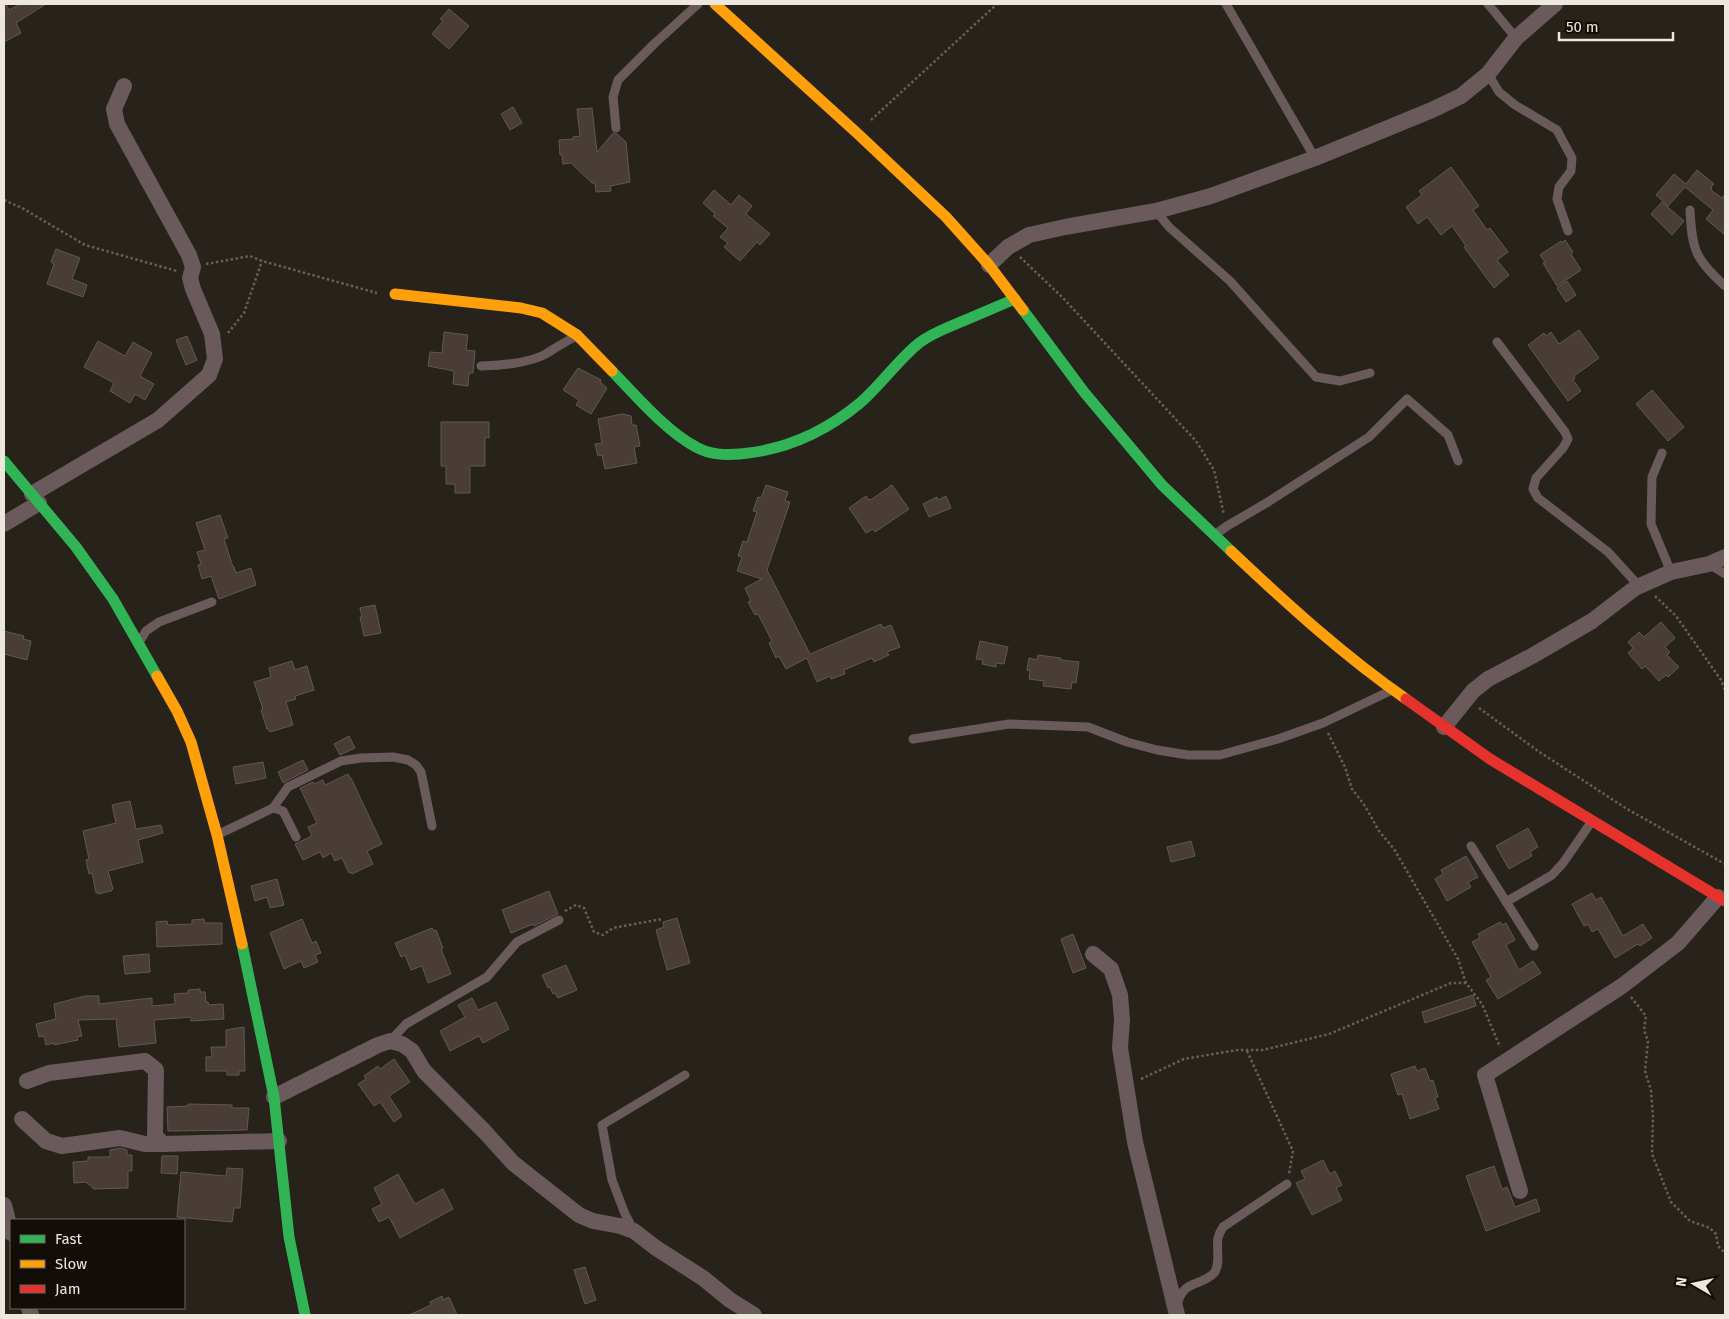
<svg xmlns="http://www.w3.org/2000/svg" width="1729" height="1319" viewBox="0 0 1729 1319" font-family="'Fira Sans',sans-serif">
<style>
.building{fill:#4a3c37;stroke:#5f5854}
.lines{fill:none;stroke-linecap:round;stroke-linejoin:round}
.path{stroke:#695e5c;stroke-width:2.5;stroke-dasharray:2.5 2.5;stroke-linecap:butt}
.lane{stroke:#6a5a5b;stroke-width:9}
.street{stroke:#6a5a5b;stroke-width:16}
.fast{stroke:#30b455;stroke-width:11}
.slow{stroke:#ff9f0a;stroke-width:11}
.jam{stroke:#e5322d;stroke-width:11}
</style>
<rect width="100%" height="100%" fill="#27231a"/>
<g class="building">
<polygon points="4,4 6,4 9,10 20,4 46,4 16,23 21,33 4,42"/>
<polygon points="449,9 469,26 449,49 432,34 443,21 440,19"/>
<polygon points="513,107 522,123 510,130 501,114"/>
<polygon points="592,108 597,152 613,133 617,134 626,142 630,182 610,186 611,191 596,192 595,183 592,183 571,163 563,164 562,155 560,155 559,140 573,139 573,137 580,136 577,109"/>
<polygon points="1451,167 1479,206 1473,210 1487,230 1490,228 1508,252 1497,260 1509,275 1494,288 1464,247 1466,246 1452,226 1441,235 1427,217 1418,224 1406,207 1422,195 1419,191"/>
<polygon points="1697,170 1714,184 1711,187 1712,191 1722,198 1725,194 1725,235 1706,219 1713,210 1685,187 1668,206 1656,195 1674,174 1686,184"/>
<polygon points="714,190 731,205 739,195 752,206 746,214 770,234 760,245 757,242 740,261 724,247 728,243 720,237 728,228 713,216 715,214 703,203"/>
<polygon points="1662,202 1684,221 1672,235 1651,214"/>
<polygon points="1565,240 1573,252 1571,254 1581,270 1557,286 1543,263 1545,262 1540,255 1561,241 1562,243"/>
<polygon points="56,249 80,258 72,279 87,285 83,297 47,284 54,264 51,262"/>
<polygon points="1567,281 1576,295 1566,302 1557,288"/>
<polygon points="1579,330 1599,358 1574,376 1575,378 1573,380 1581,391 1568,401 1528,345 1544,333 1546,336 1551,332 1559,344"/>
<polygon points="444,332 468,335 466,350 475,351 473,373 469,373 468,386 453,384 454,371 428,366 430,352 442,353"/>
<polygon points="187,336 197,360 186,365 176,340"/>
<polygon points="98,341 125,356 133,342 152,353 140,376 154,384 145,400 135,394 130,403 110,391 114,383 84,367"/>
<polygon points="578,368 601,380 600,382 607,388 591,414 576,405 579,400 563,390"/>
<polygon points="1652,390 1684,427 1668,441 1636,404"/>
<polygon points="622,414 631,416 632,425 636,425 640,446 634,447 637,463 605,469 602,455 598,456 595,444 602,443 598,419"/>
<polygon points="441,422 489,422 489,438 485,437 485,466 470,466 470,493 455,493 455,484 446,484 446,466 441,466"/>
<polygon points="766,485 788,492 785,501 790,502 767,570 810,654 881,624 883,628 891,625 900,647 887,652 889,655 874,662 872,658 844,670 845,674 831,679 830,676 817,682 807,658 786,669 779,656 776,658 769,643 772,641 758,614 755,615 748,602 751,601 745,588 762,579 737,571 742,557 738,556 743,541 747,542 757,512 753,511 758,497 761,498"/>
<polygon points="892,485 909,509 875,532 873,529 866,533 849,508 866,496 869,500 872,499"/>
<polygon points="946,496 951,508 929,517 923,504 937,497 938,500"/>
<polygon points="220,515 228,538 224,539 233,567 234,567 236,573 251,568 256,585 219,599 211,576 202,579 198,565 201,564 197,552 205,550 196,523"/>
<polygon points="375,605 381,633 364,636 360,617 362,617 360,608"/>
<polygon points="1661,622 1675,638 1665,647 1670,652 1667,655 1679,667 1668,677 1666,675 1659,681 1645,666 1642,669 1628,653 1633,648 1628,642 1639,632 1644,637"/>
<polygon points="4,631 24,636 23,639 31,641 27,660 4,654"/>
<polygon points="980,641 1008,647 1004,664 996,663 996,667 982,664 983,660 976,659"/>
<polygon points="1038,655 1061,658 1061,660 1079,662 1076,683 1072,682 1071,689 1043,686 1044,681 1029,679 1030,671 1027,670 1029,658 1037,660"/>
<polygon points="292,661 295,670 307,666 314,690 295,696 296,699 286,702 293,725 270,732 268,729 267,729 261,710 263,709 254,682 271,677 269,668"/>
<polygon points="349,736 355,748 340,755 334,744"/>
<polygon points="303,760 308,770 283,783 278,772"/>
<polygon points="263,762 266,778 236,784 233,767"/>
<polygon points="348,774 350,778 351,778 382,844 367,851 373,864 352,874 351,872 349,873 342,858 335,861 331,853 323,858 320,852 303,860 295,844 312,836 308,827 317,823 300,788 313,782 314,784 323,780 325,785"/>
<polygon points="130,801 136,829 161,825 163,833 138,840 143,862 108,871 113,889 111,891 98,894 98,892 96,893 92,873 89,874 86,860 89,859 83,831 116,823 112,805"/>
<polygon points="1528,828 1538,847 1530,852 1532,856 1509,869 1496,846"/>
<polygon points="1191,841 1195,856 1171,862 1167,847"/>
<polygon points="1466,856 1478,877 1468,882 1471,887 1447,901 1435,879 1443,874 1441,870"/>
<polygon points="277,879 284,905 270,908 267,897 255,901 251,886"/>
<polygon points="549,891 558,914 534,926 533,924 511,933 502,910"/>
<polygon points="1592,893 1596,900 1601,897 1623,936 1643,924 1652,938 1640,946 1638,944 1615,958 1598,929 1592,932 1588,924 1584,926 1572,904"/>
<polygon points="677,918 690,963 667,970 656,930 664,927 663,922"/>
<polygon points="204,919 204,923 222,923 222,944 157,947 156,922 167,921 168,925 192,924 192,920"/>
<polygon points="302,919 312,943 316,941 321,953 315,955 318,962 304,968 301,961 284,969 270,933"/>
<polygon points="1500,922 1502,925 1506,923 1515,940 1506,945 1519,970 1533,961 1541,973 1498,999 1486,980 1491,977 1472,942 1480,938 1478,934"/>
<polygon points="432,928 434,931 436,930 443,948 441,949 451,974 428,983 422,966 411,970 405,955 401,957 395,943"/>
<polygon points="1073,934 1086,968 1073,973 1061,939"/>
<polygon points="149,954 150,972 125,974 123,956"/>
<polygon points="566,965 577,990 558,998 555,993 553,994 550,987 548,988 542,975"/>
<polygon points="200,989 200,992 205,992 206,1002 208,1002 209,1005 223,1004 224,1019 191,1021 191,1017 154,1020 156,1043 119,1047 116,1019 78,1020 82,1036 77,1037 78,1040 54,1045 54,1043 46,1045 44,1036 39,1037 36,1024 56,1019 54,1004 85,996 99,996 99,1004 152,998 152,1006 175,1004 174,994 188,993 188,990"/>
<polygon points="1473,995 1476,1006 1425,1023 1422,1012"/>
<polygon points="472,998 478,1010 496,1002 509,1029 483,1043 479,1036 450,1051 440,1031 465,1017 458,1005"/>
<polygon points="244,1027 245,1071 239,1071 239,1075 227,1075 227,1071 206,1071 206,1057 212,1057 211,1047 226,1047 226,1030"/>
<polygon points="394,1059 410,1082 389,1096 402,1116 394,1122 380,1102 374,1106 358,1084 366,1079 364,1076 378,1066 380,1069"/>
<polygon points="1415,1066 1417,1071 1425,1068 1430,1081 1433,1080 1438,1097 1435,1098 1439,1109 1410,1119 1402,1094 1398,1095 1391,1074"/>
<polygon points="188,1104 232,1105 232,1108 249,1108 247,1130 168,1131 167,1107 188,1106"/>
<polygon points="120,1148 127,1150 127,1155 132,1155 132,1171 128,1171 128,1188 94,1189 86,1182 74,1183 73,1162 88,1161 88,1157 110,1157 110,1150"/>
<polygon points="162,1156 178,1156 177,1174 161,1173"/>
<polygon points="1323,1160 1330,1174 1335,1171 1342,1185 1336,1188 1342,1200 1312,1215 1296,1183 1305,1179 1301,1171"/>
<polygon points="1494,1166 1502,1189 1507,1187 1515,1207 1536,1199 1540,1211 1486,1231 1466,1176"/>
<polygon points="227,1168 243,1169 240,1208 234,1208 232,1222 177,1217 181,1172 226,1176"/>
<polygon points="398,1174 415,1204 443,1189 453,1209 400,1238 389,1217 379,1222 372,1209 382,1204 374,1188"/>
<polygon points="585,1267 596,1300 585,1304 574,1270"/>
<polygon points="442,1296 443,1300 449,1297 457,1315 409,1315 431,1305 430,1302"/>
</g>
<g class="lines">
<g class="path">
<polyline points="871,120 997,4"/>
<polyline points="4,200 22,208 85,245 177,271"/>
<polyline points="1020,257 1063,298 1196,441 1214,470 1224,515"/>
<polyline points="206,264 250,256 262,261 377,293"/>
<polyline points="228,333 244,313 262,261"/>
<polyline points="1655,596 1676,616 1721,680 1725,690"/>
<polyline points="1479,708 1538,751 1627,809 1725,864"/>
<polyline points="1328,733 1345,767 1352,789 1365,806 1379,831 1394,849 1458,959 1466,983 1482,1004 1500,1047"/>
<polyline points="565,911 576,905 584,908 594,932 603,935 613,928 662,919"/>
<polyline points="1631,997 1646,1016 1644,1030 1648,1041 1645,1071 1651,1090 1653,1117 1652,1154 1671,1202 1690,1221 1710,1228 1716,1234 1718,1246 1725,1253"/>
<polyline points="1247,1051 1293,1151 1289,1174"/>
<polyline points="1141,1079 1184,1059 1237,1050 1263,1050 1329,1034 1451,983 1466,983"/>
</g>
<g class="lane">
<polyline points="1226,4 1315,158"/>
<polyline points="1488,4 1516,38"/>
<polyline points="1488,74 1499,92 1515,105 1557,130 1572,158 1571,171 1559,187 1557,199 1568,231"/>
<polyline points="616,128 613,97 618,80 654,44 698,4"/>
<path d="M1690 210C1692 250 1695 259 1725 286"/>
<polyline points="1156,211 1169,227 1230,281 1316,377 1340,381 1370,373"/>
<polyline points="1497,342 1565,432 1568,439 1563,448 1536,478 1533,489 1538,498 1608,552 1639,586"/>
<path d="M481 366C502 365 524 364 544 355 554 349 564 342 575 337"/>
<polyline points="1662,453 1652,477 1651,524 1671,572"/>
<polyline points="1216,534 1227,526 1268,502 1369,437 1407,399 1448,435 1458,461"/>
<polyline points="1709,564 1725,574"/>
<polyline points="140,641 146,631 159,622 212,602"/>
<polyline points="913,739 1009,724 1088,727 1127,742 1157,750 1188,755 1220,755 1278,739 1323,723 1390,691"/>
<polyline points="273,808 288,787 341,761 361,758 393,757 408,760 416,765 421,772 432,826"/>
<polyline points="217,835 273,808 283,811 296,837"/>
<polyline points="1471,846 1534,946"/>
<polyline points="1506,902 1552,875 1563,863 1592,821"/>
<polyline points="390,1041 406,1024 487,977 517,942 559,920"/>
<polyline points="633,1229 625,1214 612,1180 602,1125 685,1075"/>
<path d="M1177 1305C1183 1279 1201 1287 1214 1273 1221 1265 1216 1248 1218 1238 1219 1234 1221 1230 1223 1227L1287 1184"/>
</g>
<g class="street">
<polyline points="989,265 1008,247 1029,235 1065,227 1156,211 1211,196 1315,158 1432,110 1461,96 1488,74 1516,38 1555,4"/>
<polyline points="32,494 158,420 209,375 215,359 212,334 193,289 190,278 193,267 189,255 117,124 114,109 124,86"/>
<polyline points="4,524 39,503"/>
<polyline points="1444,727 1473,691 1488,679 1532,656 1592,621 1635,588 1671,572 1709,564 1725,557"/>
<polyline points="1093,954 1111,969 1120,995 1122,1020 1120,1048 1135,1142 1177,1315"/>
<polyline points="27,1081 49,1073 145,1061 156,1070 155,1136 163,1144 279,1141"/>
<polyline points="274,1097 378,1045 390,1041 402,1044 412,1051 424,1071 485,1132 513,1163 579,1215 593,1221 620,1226 634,1231 656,1248 703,1278 730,1300 754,1315"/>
<polyline points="22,1119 46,1141 62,1146 120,1138 145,1144 163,1144"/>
<polyline points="1520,1191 1485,1075 1622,986 1678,943 1718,897"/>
<polyline points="4,1205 11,1233"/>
<polyline points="29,1308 31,1315"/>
</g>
<g class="fast">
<polyline points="1023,310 1084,392 1162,485 1231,551"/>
<path d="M612 371C635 395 667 432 696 447 710 455 725 455 740 454 786 450 825 432 860 403 881 385 897 361 919 343 932 333 947 328 963 321 980 314 998 306 1015 299"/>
<polyline points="4,461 76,547 113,599 157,676"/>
<polyline points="242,944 274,1097 289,1237 305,1315"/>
</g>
<g class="slow">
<polyline points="715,4 858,134 946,217 989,265 1023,310"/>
<polyline points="395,294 521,308 542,313 577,335 612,371"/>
<path d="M1231 551C1287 604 1343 655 1406 699"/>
<polyline points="157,676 177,711 191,742 217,835 242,944"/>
</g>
<polyline class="jam" points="1406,699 1490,759 1725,901"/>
</g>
<rect width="1729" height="1319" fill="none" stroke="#ede7dd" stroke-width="10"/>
<rect x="10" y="1219" width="175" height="90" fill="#120e07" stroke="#6a655d"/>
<rect x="20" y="1235" width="25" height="8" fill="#30b455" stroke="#6a655d"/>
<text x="55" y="1244" font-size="15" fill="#ede7dd">Fast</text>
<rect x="20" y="1260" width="25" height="8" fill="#ff9f0a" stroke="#6a655d"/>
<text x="55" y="1269" font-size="15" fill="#ede7dd">Slow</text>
<rect x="20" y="1285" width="25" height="8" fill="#e5322d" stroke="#6a655d"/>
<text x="55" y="1294" font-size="15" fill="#ede7dd">Jam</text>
<g transform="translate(1694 1284) rotate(279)" stroke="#120e07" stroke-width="4" paint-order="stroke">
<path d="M0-4L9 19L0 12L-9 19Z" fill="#ede7dd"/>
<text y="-8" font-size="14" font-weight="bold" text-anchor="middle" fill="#ede7dd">N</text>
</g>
<path d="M1559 32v8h114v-8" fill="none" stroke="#ede7dd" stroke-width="2.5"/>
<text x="1566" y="32" font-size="15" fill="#ede7dd" stroke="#120e07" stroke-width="4" paint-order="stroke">50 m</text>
</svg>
